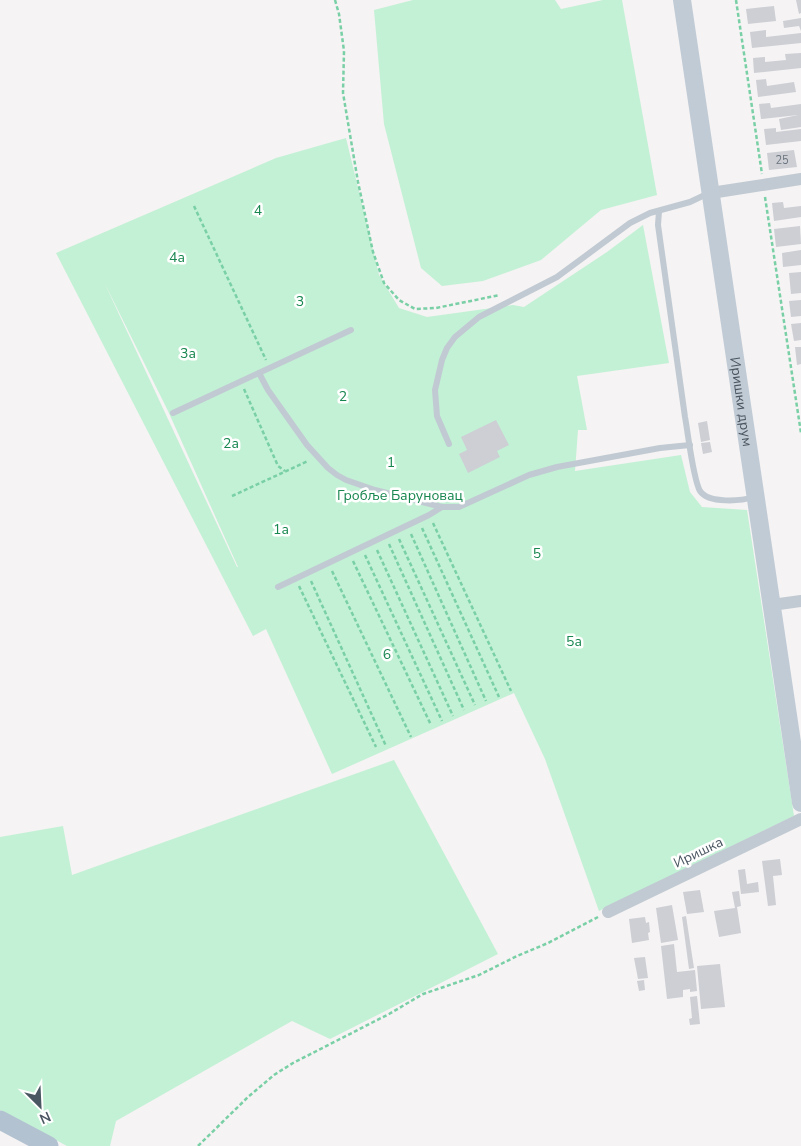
<svg xmlns="http://www.w3.org/2000/svg" width="801" height="1146" viewBox="0 0 801 1146" font-family="'Nunito Sans',sans-serif">
<style>
.green{fill:#c3f1d5;fill-rule:evenodd}
.building{fill:#cdcfd5}
.lines{fill:none;stroke-linecap:round;stroke-linejoin:round}
.path{stroke:#7ad0a6;stroke-width:2.5;stroke-dasharray:4 2.5;stroke-linecap:butt}
.lane{stroke:#c1cad2;stroke-width:6}
.street{stroke:#c1cad2;stroke-width:12}
.secondary{stroke:#c1cbd6;stroke-width:18}
.primary{stroke:#b3c2d1;stroke-width:19}
.labels{text-anchor:middle;stroke-width:5;stroke-linejoin:round;paint-order:stroke}
.number-label{font-size:11px;fill:#6b747e}
.park-label{font-size:14px;fill:#17864f;stroke:#fff}
.street-label{font-size:14px;fill:#4a5661;stroke:#fff}
</style>
<rect width="100%" height="100%" fill="#f5f3f3"/>
<g class="green">
<polygon points="413,0 555,0 561,9 603,0 622,0 657,195 601,210 541,260 483,281 442,286 421,268 384,124 374,10"/>
<path d="M346 138 379 275 399 308 427 317 513 305 524 307 607 252 643 225 669 363 577 376 587 430H578L575 471 681 455 690 492 702 507 747 510 794 816 599 911 545 759 514 693 332 774 266 629 253 636 56 253 276 158ZM104 282 168 411 238 567H237Z"/>
<polygon points="394,760 498,954 330,1039 292,1021 116,1121 110,1146 67,1146 0,1110 0,837 63,826 72,875"/>
</g>
<g class="building">
<polygon points="796,0 801,0 801,13 799,14"/>
<polygon points="774,6 776,21 748,24 746,9"/>
<polygon points="801,18 801,31 799,26 784,28 783,21"/>
<polygon points="766,30 766,37 801,33 801,43 752,48 750,32"/>
<polygon points="801,53 801,68 754,73 753,58 765,57 765,62 786,60 785,54"/>
<polygon points="766,79 767,86 794,82 796,92 758,97 756,80"/>
<polygon points="770,103 771,108 801,104 801,127 781,130 779,119 798,115 761,119 759,104"/>
<polygon points="776,128 776,132 801,129 801,141 766,145 764,129"/>
<polygon points="794,150 797,167 769,170 767,153"/>
<polygon points="783,202 784,208 801,206 801,217 774,221 772,203"/>
<polygon points="800,226 801,244 776,247 774,229"/>
<polygon points="801,250 801,265 783,267 782,253"/>
<polygon points="801,272 801,293 791,294 789,273"/>
<polygon points="801,300 801,316 791,317 789,301"/>
<polygon points="801,323 801,340 794,341 791,324"/>
<polygon points="795,347 801,347 801,364 797,365"/>
<polygon points="496,420 509,445 497,451 500,457 468,473 459,454 467,450 461,437"/>
<polygon points="707,421 710,440 701,442 698,423"/>
<polygon points="710,442 712,452 703,454 701,443"/>
<polygon points="780,859 782,875 773,876 776,905 768,906 762,861"/>
<polygon points="745,869 747,884 758,882 759,892 741,894 738,870"/>
<polygon points="700,890 704,912 687,914 683,892"/>
<polygon points="739,891 741,906 737,907 741,933 719,937 714,911 735,908 732,892"/>
<polygon points="672,905 678,940 661,943 656,908"/>
<polygon points="686,916 694,968 689,969 682,917"/>
<polygon points="645,917 646,923 649,922 650,932 648,933 649,940 632,943 629,919"/>
<polygon points="674,944 677,972 695,970 697,991 690,992 690,989 683,990 683,997 667,999 661,946"/>
<polygon points="645,957 648,978 638,979 634,958"/>
<polygon points="720,964 725,1007 701,1009 697,966"/>
<polygon points="644,980 645,990 639,991 637,981"/>
<polygon points="697,996 700,1024 690,1025 689,1019 692,1018 690,997"/>
</g>
<g class="lines">
<g class="path">
<polyline points="335,0 339,14 344,51 343,93 358,182 373,252 384,283 399,300 415,309 436,308 500,295"/>
<polyline points="736,0 762,174"/>
<polyline points="765,197 801,433"/>
<polyline points="194,206 266,360"/>
<polyline points="244,389 278,466 285,471"/>
<polyline points="232,496 308,461"/>
<polyline points="433,523 511,691"/>
<polyline points="422,528 499,697"/>
<polyline points="411,534 486,701"/>
<polyline points="399,539 475,705"/>
<polyline points="389,544 464,710"/>
<polyline points="377,550 453,716"/>
<polyline points="365,555 442,721"/>
<polyline points="353,561 431,725"/>
<polyline points="332,571 411,737"/>
<polyline points="311,581 386,746"/>
<polyline points="299,586 376,747"/>
<polyline points="198,1146 248,1097 274,1075 293,1063 389,1014 423,994 479,975 517,956 548,943 598,917"/>
</g>
<g class="lane">
<path d="M659 211 658 225C667 289 676 353 685 417 688 433 693 479 700 491 709 504 741 501 754 497"/>
<polyline points="259,373 268,390 307,445 328,468 337,475 346,480 375,490 442,507 459,507 529,475 557,467 660,448 690,445"/>
<polyline points="173,413 351,330"/>
<polyline points="449,444 437,416 435,390 442,360 447,348 455,337 479,317 557,277 630,223 650,213 690,202 709,193"/>
<polyline points="278,587 429,515 442,507"/>
</g>
<g class="street">
<polyline points="711,193 801,179"/>
<polyline points="772,605 801,601"/>
<polyline points="608,912 801,819"/>
</g>
<path class="secondary" id="s1" d="M682 0 801 803"/>
<polyline class="primary" points="0,1120 49,1146"/>
</g>
<g class="labels">
<g class="number-label">
<text x="782" y="164">25</text>
</g>
<g class="park-label">
<text x="258" y="215">4</text>
<text x="177" y="262">4a</text>
<text x="300" y="306">3</text>
<text x="188" y="358">3a</text>
<text x="343" y="401">2</text>
<text x="231" y="448">2a</text>
<text x="391" y="467">1</text>
<text x="400" y="500">Гробље Баруновац</text>
<text x="281" y="534">1a</text>
<text x="537" y="558">5</text>
<text x="574" y="646">5a</text>
<text x="387" y="659">6</text>
</g>
<g class="street-label">
<text dy="5" stroke="none"><textPath href="#s1" startOffset="406">Иришки друм</textPath></text>
<text transform="translate(698 852) rotate(-26)" y="5">Иришка</text>
</g>
</g>
<g transform="translate(40 1106) rotate(156)" stroke="#ffffff" stroke-width="4" paint-order="stroke">
<path d="M0-4L9 19L0 12L-9 19Z" fill="#4a5661"/>
<text y="-8" font-size="14" font-weight="bold" text-anchor="middle" fill="#4a5661">N</text>
</g>
</svg>
